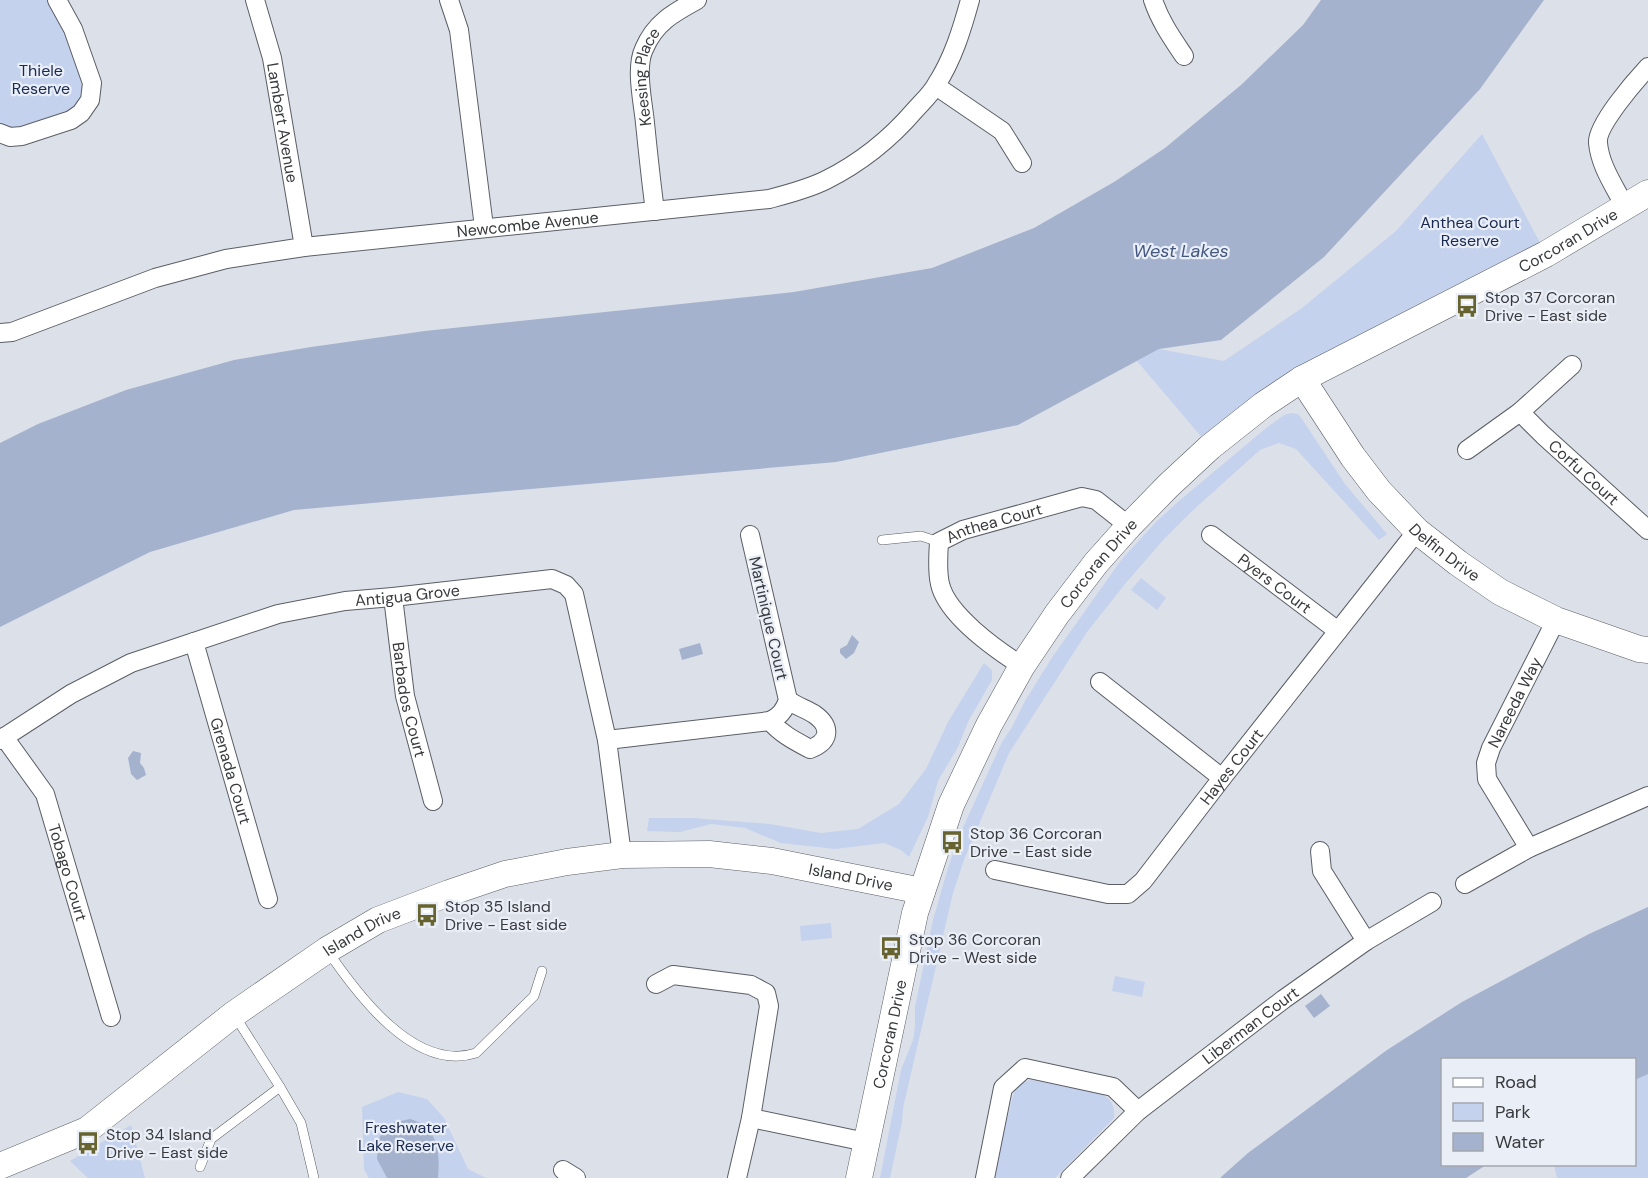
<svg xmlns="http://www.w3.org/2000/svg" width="1648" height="1178" viewBox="0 0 1648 1178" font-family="'DM Sans',sans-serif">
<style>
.green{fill:#c4d2ee}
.water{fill:#a4b2cd}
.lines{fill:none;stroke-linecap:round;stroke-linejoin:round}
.lane-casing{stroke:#5b5e66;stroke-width:10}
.street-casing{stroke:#5b5e66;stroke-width:20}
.secondary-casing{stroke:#5b5e66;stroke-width:27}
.lane{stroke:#fff;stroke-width:9}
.street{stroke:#fff;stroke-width:18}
.secondary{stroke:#fff;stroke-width:26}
.labels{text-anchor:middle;stroke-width:4.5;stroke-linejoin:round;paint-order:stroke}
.park-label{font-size:16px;fill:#19294f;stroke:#e9eef7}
.street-label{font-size:16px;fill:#383a3d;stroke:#e9eef7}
.poi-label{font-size:16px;fill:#383a3d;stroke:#e9eef7;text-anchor:start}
.water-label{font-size:18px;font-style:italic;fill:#435780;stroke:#e9eef7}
</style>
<rect width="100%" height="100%" fill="#dce0e9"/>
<g class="green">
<polygon points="0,0 51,0 66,27 86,89 77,106 67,112 19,130 0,126"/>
<polygon points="1482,134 1546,254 1210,447 1137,361 1159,349 1224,361 1302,308 1396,231"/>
<polygon points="1291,413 1298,414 1302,419 1345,484 1387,534 1379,540 1296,449 1279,443 1260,450 1191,512 1165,538 1125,584 1087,632 1009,753 964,860 953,893 903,1108 902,1122 890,1178 880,1178 901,1070 913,1040 915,1028 915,1007 933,920 948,868 960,834 1002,742 1012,727 1025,701 1053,656 1122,559 1156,522 1179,501 1265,429 1284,415"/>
<polygon points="1141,578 1166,598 1157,610 1131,590"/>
<polygon points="984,663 992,670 992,680 968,722 958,747 938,781 928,817 909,857 901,850 884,843 835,849 781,843 745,828 711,824 680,832 647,831 649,818 693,818 770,824 821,833 858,829 899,804 926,769 948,722"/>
<polygon points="831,923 832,938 801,941 800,926"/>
<polygon points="1115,976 1145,982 1142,997 1112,991"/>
<polygon points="1648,1074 1648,1178 1557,1178 1554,1165 1634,1164 1635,1080"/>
<path d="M1031 1080 1102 1094C1112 1100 1115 1106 1114 1118L1055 1178H992L1014 1092 1022 1082Z"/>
<polygon points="398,1092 427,1099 444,1118 468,1169 486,1178 369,1178 364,1169 362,1107"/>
<polygon points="131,1125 145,1178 88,1178 70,1161"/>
</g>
<g class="water">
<polygon points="1321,0 1544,0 1480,89 1324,257 1221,340 1159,349 1018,425 836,462 294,510 150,552 0,627 0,443 38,424 126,390 234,360 311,347 425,331 794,292 932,268 1034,228 1114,182 1165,148 1241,85 1303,25"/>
<polygon points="852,635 859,642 854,653 846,659 840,653 840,649 847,645"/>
<polygon points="700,643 703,654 682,660 679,649"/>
<polygon points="133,751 141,753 140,763 144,768 146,775 137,780 131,774 128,758"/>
<polygon points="1648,907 1648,1074 1635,1080 1634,1060 1442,1060 1442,1164 1486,1165 1466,1178 1220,1178 1248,1153 1387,1050 1462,1002 1589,934"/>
<polygon points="1321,994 1330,1006 1314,1018 1305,1006"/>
<path d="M410 1119C414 1120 419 1122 423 1125 439 1136 440 1160 438 1178H387L377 1159 378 1139 392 1123Z"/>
</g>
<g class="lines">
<g class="lane-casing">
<g id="lane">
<polyline points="882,540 921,536 939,542"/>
<path d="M327 950C357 994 415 1073 476 1053L534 996 542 971"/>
<polyline points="235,1016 280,1087 301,1123 314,1178"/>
<polyline points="200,1167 211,1139 280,1087"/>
</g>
</g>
<g class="street-casing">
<g id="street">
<path id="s1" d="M255 0 272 58 304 247"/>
<polyline points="449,0 459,30 484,227"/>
<path d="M1153 0C1160 21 1172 38 1184 56"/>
<polyline points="936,86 1002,131 1022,163"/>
<polyline points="0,133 10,137 22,136 71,120 81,113 90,100 92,83 73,29 57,0"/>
<path d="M1625 207C1615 187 1600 166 1598 143 1596 126 1635 81 1648 67"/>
<path id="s2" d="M655 211C651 182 648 152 645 123 643 102 635 68 644 49 655 23 673 13 697 0"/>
<path id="s3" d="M0 333 12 332 155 278 226 259 304 247 769 199C788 194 808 189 826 180 860 163 891 138 915 110 922 102 931 94 936 85 953 59 962 29 970 0"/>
<path id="s4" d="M1572 365 1520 412 1543 435 1648 530"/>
<polyline points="1467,450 1520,412"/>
<path id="s5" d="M1211 535 1338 631"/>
<path id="s6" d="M393 597 405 696 433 801"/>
<path id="s7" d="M194 642 268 899"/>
<path id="s8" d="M1022 666C997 650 947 615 940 584 937 571 938 556 939 542L963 530 1082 497 1096 500 1129 526"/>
<polyline points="1100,682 1222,778"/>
<path d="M770 721C781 734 795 741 810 749 831 741 831 726 814 714 806 709 796 706 788 700"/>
<path id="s9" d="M4 737 45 794 111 1017"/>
<path id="s10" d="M0 740 71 694 131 663 278 614 345 601 393 597 552 579 566 585 574 594 607 740 622 855"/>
<path d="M607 740 770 721C780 716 784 711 788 700L750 535"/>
<path id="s11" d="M1529 848 1487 779 1486 763 1491 748 1556 620"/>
<polyline points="1320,851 1322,871 1366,941"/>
<path id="s12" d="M995 870 1108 894H1128L1143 881 1222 778 1417 531"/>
<polyline points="1465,884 1529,848 1648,796"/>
<polyline points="656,984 673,975 751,985 766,993 769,1006 751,1118 866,1142"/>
<polyline points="563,1170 576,1178"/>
<polyline points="737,1178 751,1118"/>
<polyline points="985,1178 1003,1088 1025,1068 1113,1087 1138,1111"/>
<path id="s13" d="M1070 1178 1138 1111 1284 999 1366 941 1432 902"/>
</g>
</g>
<g class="secondary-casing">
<g id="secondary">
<path id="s14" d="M1302 379 1353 457 1379 491 1417 531 1458 563 1500 592 1556 620 1639 649 1648 650"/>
<path id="s15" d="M0 1166 87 1130 234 1014 327 950 378 920 449 893 505 874 567 862 622 855 709 854 772 861 922 891"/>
<path id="s16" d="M859 1178 915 913 951 805 989 725 1022 666 1057 614 1096 563 1129 526 1168 486 1210 447 1263 405 1302 379 1546 254 1648 193"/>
</g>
</g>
<use href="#lane" class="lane"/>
<use href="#street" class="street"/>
<use href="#secondary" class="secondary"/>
</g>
<defs>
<g id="bus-bare" transform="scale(1.8)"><path d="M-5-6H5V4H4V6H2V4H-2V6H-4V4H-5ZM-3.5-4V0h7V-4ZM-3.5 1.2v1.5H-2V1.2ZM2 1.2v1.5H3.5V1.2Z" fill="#67632f" stroke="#e9eef7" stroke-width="2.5" paint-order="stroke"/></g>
</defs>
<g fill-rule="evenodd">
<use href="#bus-bare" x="1467" y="306"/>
<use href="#bus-bare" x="952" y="842"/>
<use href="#bus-bare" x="427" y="915"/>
<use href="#bus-bare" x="891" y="948"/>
<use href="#bus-bare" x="88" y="1143"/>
</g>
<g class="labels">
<g class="park-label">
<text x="41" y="76">Thiele<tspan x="41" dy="18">Reserve</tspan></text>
<text x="1470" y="228">Anthea Court<tspan x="1470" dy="18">Reserve</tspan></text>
<text x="406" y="1133">Freshwater<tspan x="406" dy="18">Lake Reserve</tspan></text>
</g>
<g class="street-label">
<text dy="6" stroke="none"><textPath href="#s2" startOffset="136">Keesing Place</textPath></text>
<text dy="6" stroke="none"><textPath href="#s1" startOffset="126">Lambert Avenue</textPath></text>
<text dy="6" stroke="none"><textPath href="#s3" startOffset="542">Newcombe Avenue</textPath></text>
<text dy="6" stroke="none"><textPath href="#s16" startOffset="1245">Corcoran Drive</textPath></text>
<text dy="6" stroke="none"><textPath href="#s4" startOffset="158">Corfu Court</textPath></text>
<text dy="6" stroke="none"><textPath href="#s8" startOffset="219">Anthea Court</textPath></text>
<text dy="6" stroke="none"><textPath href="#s14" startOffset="226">Delfin Drive</textPath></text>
<text dy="6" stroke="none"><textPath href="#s16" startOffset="669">Corcoran Drive</textPath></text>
<text dy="6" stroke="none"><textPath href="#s5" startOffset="80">Pyers Court</textPath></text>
<text dy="6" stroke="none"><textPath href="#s10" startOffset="438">Antigua Grove</textPath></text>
<text transform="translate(769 618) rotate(77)" y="6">Martinique Court</text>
<text dy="6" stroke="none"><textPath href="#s6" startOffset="104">Barbados Court</textPath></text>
<text dy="6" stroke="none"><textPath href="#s11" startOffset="164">Nareeda Way</textPath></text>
<text dy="6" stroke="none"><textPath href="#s12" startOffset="300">Hayes Court</textPath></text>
<text dy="6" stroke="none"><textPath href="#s7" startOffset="134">Grenada Court</textPath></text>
<text dy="6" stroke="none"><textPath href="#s9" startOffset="152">Tobago Court</textPath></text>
<text dy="6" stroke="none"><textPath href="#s15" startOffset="938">Island Drive</textPath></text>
<text dy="6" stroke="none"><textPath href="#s15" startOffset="434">Island Drive</textPath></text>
<text dy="6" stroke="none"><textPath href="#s13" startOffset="237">Liberman Court</textPath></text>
<text dy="6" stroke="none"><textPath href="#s16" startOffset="147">Corcoran Drive</textPath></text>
</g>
<g class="poi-label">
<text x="1485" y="303">Stop 37 Corcoran<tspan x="1485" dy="18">Drive - East side</tspan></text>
<text x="970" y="839">Stop 36 Corcoran<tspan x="970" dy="18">Drive - East side</tspan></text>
<text x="445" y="912">Stop 35 Island<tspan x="445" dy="18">Drive - East side</tspan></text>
<text x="909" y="945">Stop 36 Corcoran<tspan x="909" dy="18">Drive - West side</tspan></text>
<text x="106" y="1140">Stop 34 Island<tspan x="106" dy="18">Drive - East side</tspan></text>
</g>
<g class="water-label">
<text x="1181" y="257">West Lakes</text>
</g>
</g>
<rect x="1441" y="1058" width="195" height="108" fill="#e9eef7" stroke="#a2a6ad" stroke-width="1.5"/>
<rect x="1453" y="1078" width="30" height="9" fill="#ffffff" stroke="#a2a6ad" stroke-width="1.5"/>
<text x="1495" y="1088" font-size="18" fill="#383a3d">Road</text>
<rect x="1453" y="1103" width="30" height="18" fill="#c4d2ee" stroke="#a2a6ad" stroke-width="1.5"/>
<text x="1495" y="1118" font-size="18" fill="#383a3d">Park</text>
<rect x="1453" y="1133" width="30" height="18" fill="#a4b2cd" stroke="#a2a6ad" stroke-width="1.5"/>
<text x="1495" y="1148" font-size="18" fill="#383a3d">Water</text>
</svg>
